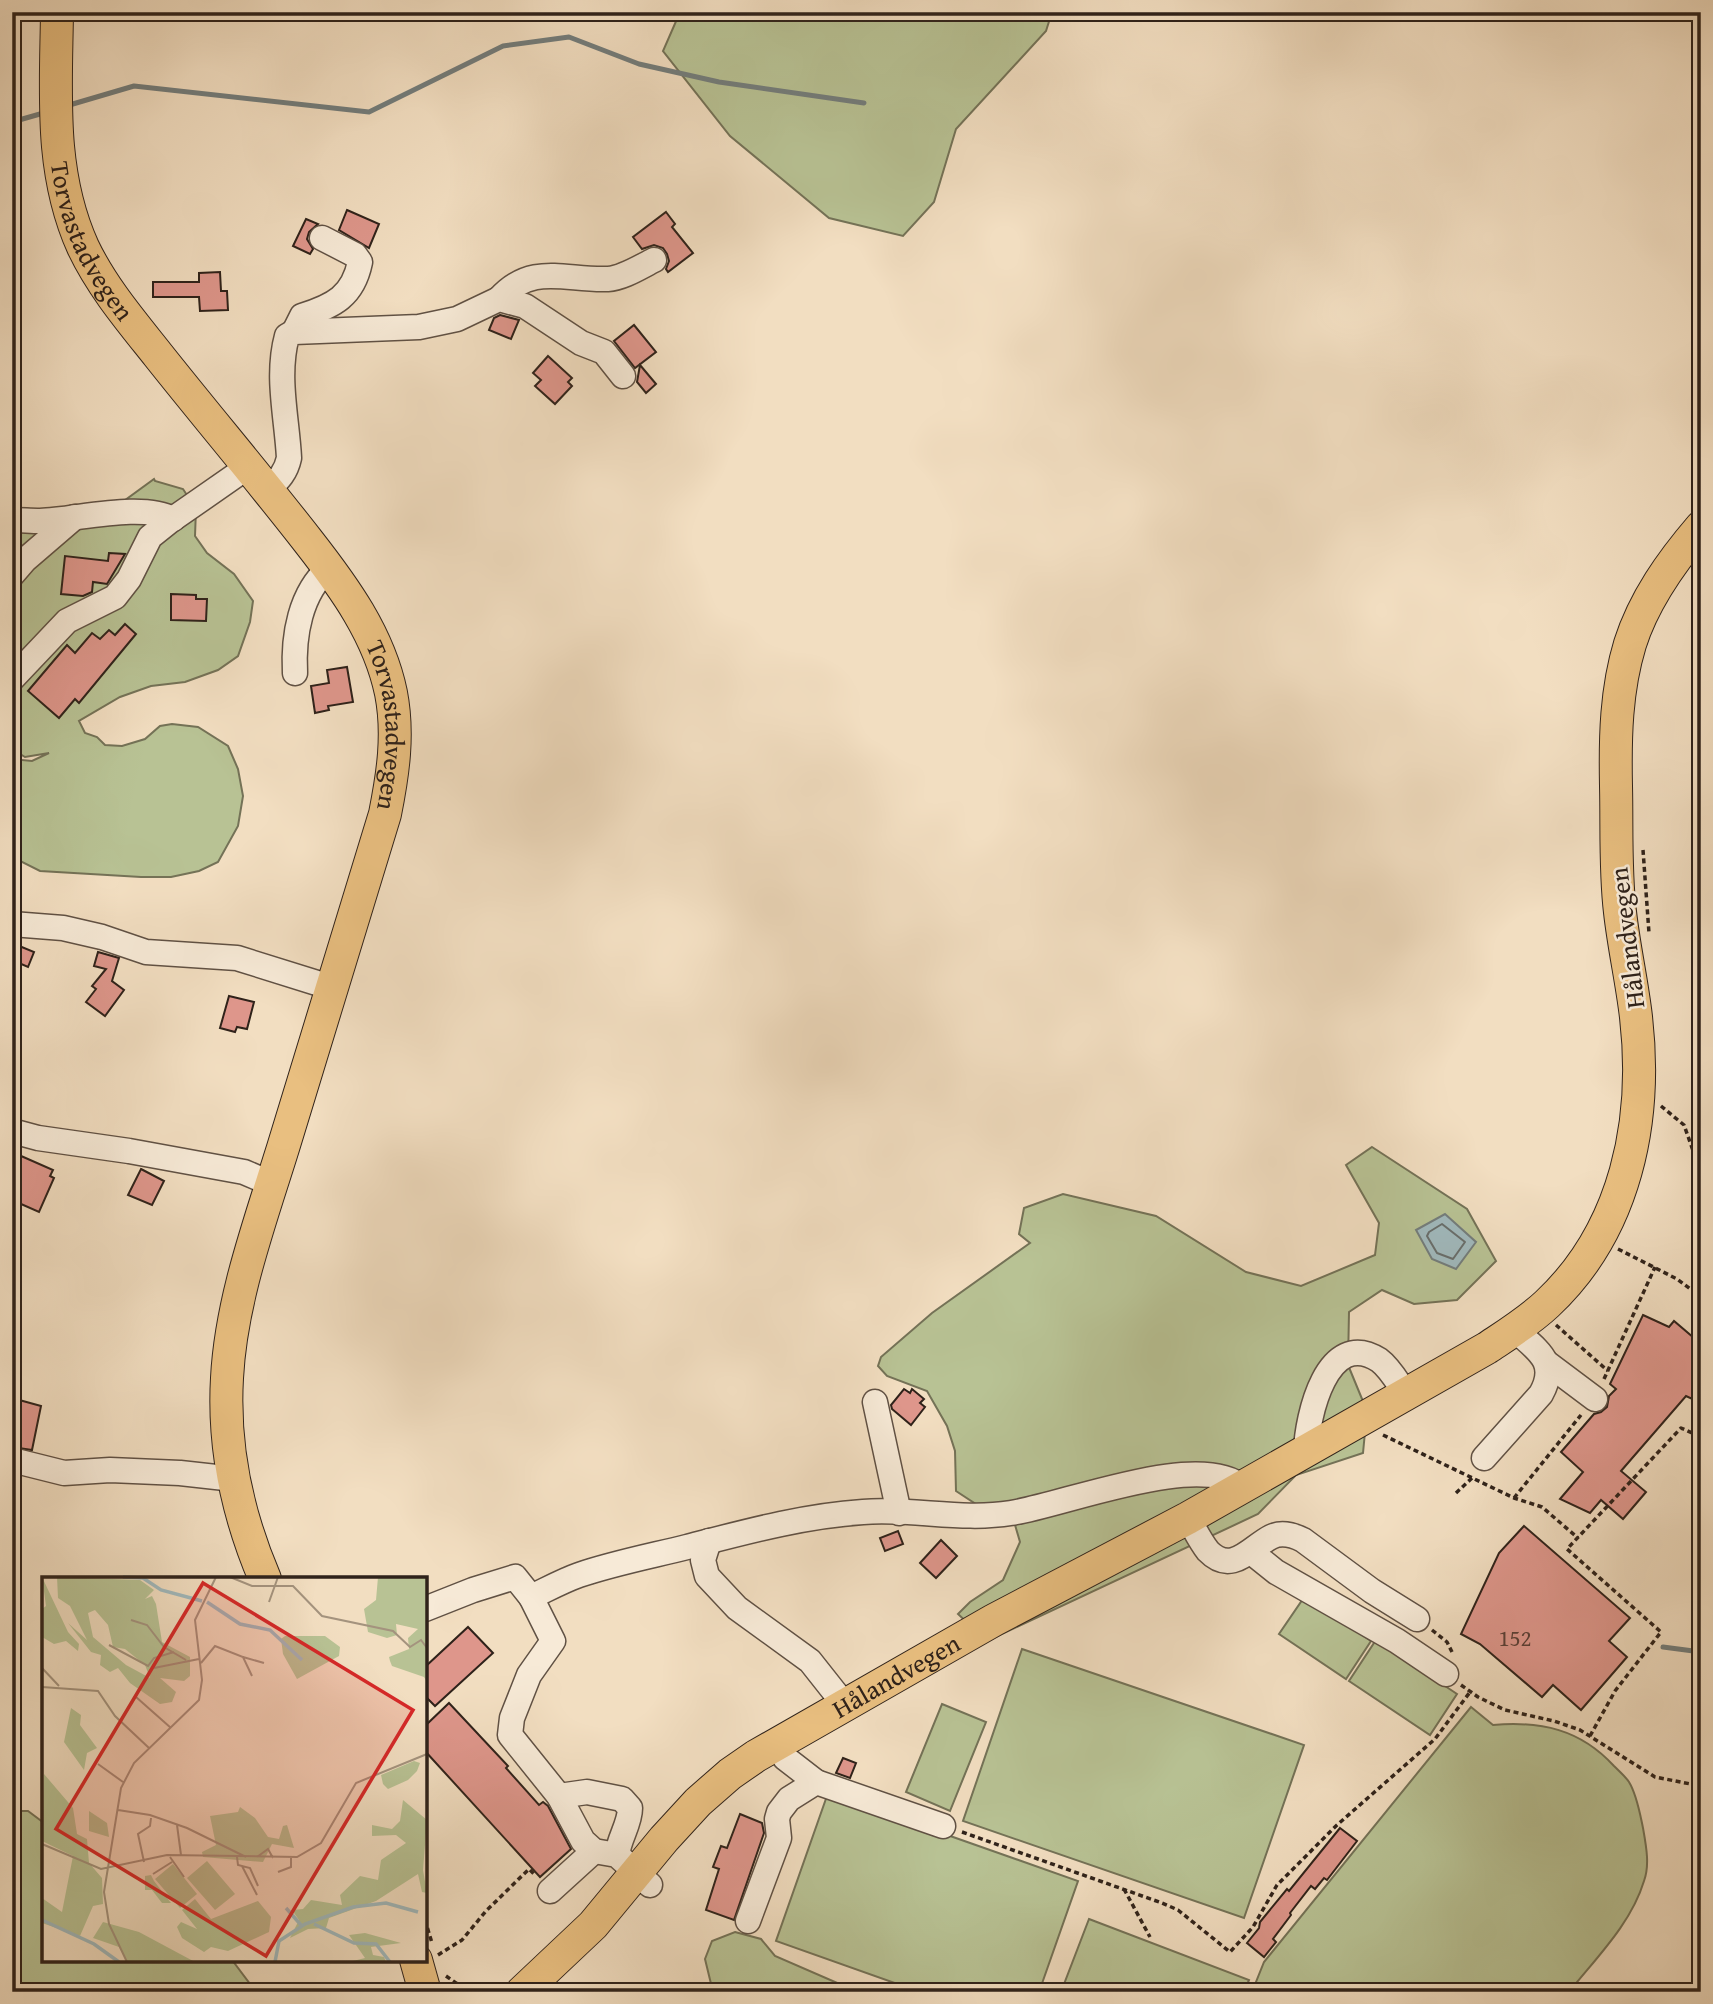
<svg xmlns="http://www.w3.org/2000/svg" width="1713" height="2004" viewBox="0 0 1713 2004" font-family="'Gentium Book Plus',serif">
<style>
.green{fill:#b8c294;stroke:#747257;stroke-width:2}
.water{fill:#a0b9bd;stroke:#737d7c;stroke-width:2}
.lines{fill:none;stroke-linecap:round;stroke-linejoin:round}
.shore{stroke:#686e6c;stroke-width:2}
.stream{stroke:#737d7c;stroke-width:5}
.building{fill:#de968b;stroke:#2f221a;stroke-width:2}
.minor-casing{stroke:#605144;stroke-width:27}
.major-casing{stroke:#2f221a;stroke-width:34}
.path{stroke:#2f221a;stroke-width:3.5;stroke-dasharray:5 3.5;stroke-linecap:butt}
.minor{stroke:#f7ead7;stroke-width:24}
.major{stroke:#e9bf80;stroke-width:32}
.labels{text-anchor:middle;stroke-width:5;stroke-linejoin:round;paint-order:stroke}
.number-label{font-size:23px;fill:#5b3f36}
.street-label{font-size:26px;fill:#2f221a;stroke:#f7ead7}
.inset-river{fill:none;stroke:#a0b9bd;stroke-width:3.5}
.inset-road{fill:none;stroke:#a4937e;stroke-width:2}
.view{fill:#d62828;fill-opacity:0.15;stroke:#d62828;stroke-width:3.5}
.inset-edge{fill:none;stroke:#2f221a;stroke-width:3.5}
</style>
<rect width="100%" height="100%" fill="#f2dec1"/>
<filter id="stains"><feTurbulence type="fractalNoise" baseFrequency=".00286" numOctaves="4"/><feColorMatrix values="0 0 0 0 .2 0 0 0 0 .09 0 0 0 0 .02 0 0 0 .5 -.17"/></filter>
<radialGradient id="worn" r=".72"><stop offset=".6" stop-color="#630" stop-opacity="0"/><stop offset="1" stop-color="#630" stop-opacity=".3"/></radialGradient>
<g class="green">
<polygon points="688,12 1052,12 1046,31 956,129 934,202 903,236 829,218 730,136 663,51 677,19"/>
<polygon points="154,479 155,481 183,489 196,509 195,536 207,553 234,574 253,601 250,622 238,656 218,670 185,682 151,686 120,697 79,721 85,733 97,737 105,745 122,746 145,739 160,726 172,724 198,727 228,746 238,769 243,796 238,826 218,862 199,871 171,877 141,877 40,871 12,857 12,759 32,761 49,753 25,757 12,749 12,514 106,514"/>
<polygon points="1372,1147 1467,1209 1496,1261 1457,1300 1414,1304 1382,1290 1349,1312 1348,1365 1367,1411 1363,1453 1296,1475 1258,1514 987,1641 958,1614 970,1602 1003,1580 1020,1542 1013,1518 979,1506 956,1491 955,1451 947,1426 927,1391 887,1376 878,1366 881,1357 932,1313 1030,1243 1019,1234 1024,1208 1063,1194 1156,1216 1246,1272 1301,1286 1375,1255 1379,1223 1346,1165"/>
<polygon points="1305,1596 1371,1641 1346,1679 1279,1634"/>
<polygon points="1376,1640 1457,1694 1430,1735 1349,1681"/>
<polygon points="1022,1649 1304,1745 1244,1918 963,1821"/>
<polygon points="942,1704 986,1722 950,1811 906,1792"/>
<path d="M1471 1707 1493 1725C1541 1721 1580 1729 1614 1766 1619 1771 1625 1776 1629 1782 1637 1795 1640 1814 1643 1828 1646 1845 1650 1865 1644 1881 1631 1924 1596 1958 1569 1992H1252L1264 1962Z"/>
<polygon points="828,1793 1078,1881 1039,1992 920,1992 776,1941"/>
<polygon points="12,1807 19,1811 28,1811 44,1823 44,1960 232,1960 256,1992 12,1992"/>
<polygon points="1089,1919 1249,1980 1244,1992 1061,1992"/>
<polygon points="735,1932 761,1939 775,1956 858,1992 713,1992 705,1959 712,1941"/>
</g>
<polygon class="water" points="1445,1214 1476,1242 1456,1269 1432,1259 1416,1230"/>
<g class="lines">
<polygon class="shore" points="1442,1224 1465,1242 1453,1259 1437,1253 1427,1236 1429,1232"/>
<g class="stream">
<polyline points="66,106 134,86 369,112 503,46 569,37 639,64 719,82 864,103"/>
<polyline points="12,122 47,112"/>
<polyline points="1663,1647 1701,1652"/>
</g>
</g>
<g class="building">
<polygon points="347,210 379,224 369,248 339,230"/>
<polygon points="666,212 675,224 672,227 693,253 668,272 666,269 669,261 667,254 663,248 654,245 642,249 633,237"/>
<polygon points="306,219 318,224 309,232 307,239 313,249 310,254 293,246"/>
<polygon points="220,272 221,291 227,291 228,310 200,311 199,297 153,297 153,282 199,282 199,273"/>
<polygon points="500,315 519,320 511,339 489,330 494,318"/>
<polygon points="634,325 656,352 635,368 614,341"/>
<polygon points="548,356 572,378 568,382 572,386 555,404 535,386 541,380 533,373"/>
<polygon points="640,365 656,384 646,393 637,382"/>
<polygon points="109,553 125,554 107,584 93,582 92,592 83,596 61,594 65,556 108,561"/>
<polygon points="171,594 196,595 196,599 207,599 206,621 171,620"/>
<polygon points="125,624 136,634 79,703 75,699 59,718 28,691 67,645 75,653 92,633 100,639 109,630 115,635"/>
<polygon points="347,667 353,702 328,706 329,710 315,713 311,686 329,683 327,670"/>
<polygon points="12,943 34,952 28,967 12,960"/>
<polygon points="98,952 119,958 112,981 124,990 105,1016 86,1002 96,989 92,986 106,969 94,966"/>
<polygon points="229,996 254,1002 247,1029 237,1027 235,1032 220,1028"/>
<polygon points="12,1152 53,1170 50,1176 54,1178 39,1212 12,1200"/>
<polygon points="141,1169 164,1181 152,1205 128,1195"/>
<polygon points="1643,1315 1669,1327 1674,1321 1701,1344 1701,1403 1686,1396 1621,1471 1646,1492 1623,1519 1601,1500 1590,1513 1560,1499 1583,1472 1561,1452 1594,1414 1601,1412 1607,1407 1609,1396 1616,1389 1610,1384"/>
<polygon points="904,1389 910,1393 912,1389 924,1399 920,1403 925,1407 911,1425 892,1409 891,1405"/>
<polygon points="12,1398 41,1406 32,1450 12,1447"/>
<polygon points="1524,1526 1630,1618 1609,1641 1627,1657 1581,1710 1553,1685 1542,1697 1480,1644 1461,1634 1499,1553"/>
<polygon points="898,1531 903,1544 885,1551 880,1538"/>
<polygon points="941,1540 957,1556 936,1578 920,1563"/>
<polygon points="468,1627 493,1653 435,1706 425,1696 425,1667"/>
<polygon points="449,1703 508,1766 506,1768 539,1805 543,1802 548,1806 571,1849 540,1877 425,1751 425,1726"/>
<polygon points="843,1758 856,1763 850,1778 836,1773"/>
<polygon points="740,1814 762,1823 764,1833 734,1920 706,1910 719,1869 713,1867 721,1846 727,1848"/>
<polygon points="1340,1828 1357,1841 1327,1880 1324,1878 1315,1889 1311,1886 1290,1913 1291,1915 1273,1939 1276,1942 1264,1957 1247,1943 1259,1928 1260,1922 1287,1889 1289,1891"/>
</g>
<g class="lines">
<g class="minor-casing">
<g id="minor">
<path d="M499 299C532 262 566 281 608 279 623 278 640 267 654 260"/>
<path d="M294 332 302 316C334 306 353 296 360 262L355 255 322 238"/>
<path d="M268 489C279 480 286 472 289 458 287 418 276 376 287 336L294 332 419 327 457 319 499 299 525 306 581 343 604 352 623 376"/>
<path d="M12 520C21 520 31 521 40 521 76 520 141 502 173 519"/>
<polyline points="12,575 25,560 75,517"/>
<path d="M295 673C293 636 300 593 329 568"/>
<polyline points="12,679 67,621 115,597 129,579 150,537 170,521 249,466"/>
<polyline points="12,924 63,928 102,937 146,952 237,958 333,988"/>
<polyline points="12,1131 38,1138 129,1151 244,1172 272,1184"/>
<polyline points="1547,1363 1595,1399"/>
<polyline points="875,1402 899,1513"/>
<path d="M1306 1451C1307 1417 1327 1327 1379 1360 1390 1368 1398 1383 1406 1394"/>
<path d="M1484 1458 1541 1394C1559 1362 1537 1350 1515 1330"/>
<polyline points="16,1461 64,1473 110,1470 180,1473 234,1479"/>
<path d="M1188 1518C1194 1528 1200 1541 1208 1551 1232 1576 1251 1547 1271 1537 1281 1532 1293 1535 1303 1540L1372 1591 1417 1619"/>
<polyline points="709,1541 703,1560 707,1576 737,1608 810,1661 844,1704"/>
<polyline points="1251,1552 1276,1572 1397,1641 1446,1674"/>
<polyline points="531,1597 553,1641 529,1675 512,1718 510,1735 559,1796 583,1841 594,1851 617,1855 650,1885"/>
<path d="M425 1609 473 1590 515 1577 531 1597C546 1590 562 1581 579 1575 614 1563 651 1556 687 1547 745 1532 803 1516 863 1512 913 1508 962 1521 1011 1513 1064 1505 1200 1450 1242 1487"/>
<polyline points="785,1758 816,1782 943,1826"/>
<path d="M559 1796 587 1792 622 1799 630 1808C630 1824 619 1838 617 1855"/>
<polyline points="550,1891 594,1851"/>
<polyline points="748,1921 779,1838 777,1819 779,1812 789,1799 816,1782"/>
</g>
</g>
<g class="major-casing">
<g id="major">
<path id="s1" d="M57 12C56 92 49 172 83 247 102 287 131 321 158 355 208 418 259 478 308 541 344 587 379 635 391 693 399 734 393 774 385 814 352 925 318 1036 283 1148 260 1222 231 1300 227 1378 223 1447 238 1516 265 1579"/>
<polyline points="416,1960 425,1992"/>
<path id="s2" d="M522 1992 593 1925 664 1839 698 1802 730 1774 756 1756 994 1620 1188 1518 1487 1348C1508 1334 1529 1321 1547 1304 1626 1230 1648 1121 1636 1017 1632 982 1624 948 1620 912 1615 871 1617 828 1616 786 1615 737 1616 690 1630 644 1644 600 1671 562 1701 527"/>
</g>
</g>
<g class="path">
<polyline points="1643,850 1649,933"/>
<polyline points="1661,1106 1684,1125 1697,1162"/>
<polyline points="1618,1249 1677,1279 1701,1297"/>
<polyline points="1556,1325 1608,1371"/>
<polyline points="1604,1379 1655,1267"/>
<polyline points="1383,1435 1514,1498 1542,1507 1578,1538"/>
<polyline points="1456,1493 1472,1478"/>
<polyline points="1514,1498 1581,1415"/>
<polyline points="1432,1630 1447,1642 1452,1652"/>
<polyline points="1461,1685 1478,1697 1505,1710 1554,1721 1580,1730 1655,1777 1701,1786"/>
<polyline points="1590,1736 1615,1691 1661,1632 1567,1549 1681,1428 1701,1437"/>
<polyline points="962,1832 1162,1903 1178,1910 1230,1952 1253,1927 1277,1885 1337,1825 1435,1739 1470,1692"/>
<polyline points="1124,1889 1150,1937"/>
<polyline points="425,1920 432,1943"/>
<polyline points="438,1955 462,1940 486,1911 529,1869 536,1876"/>
<polyline points="446,1976 456,1983 478,1992"/>
</g>
<use href="#minor" class="minor"/>
<use href="#major" class="major"/>
</g>
<g class="labels">
<g class="number-label">
<text x="1515" y="1646">152</text>
</g>
<g class="street-label">
<text dy="9" stroke="none"><textPath href="#s1" startOffset="236">Torvastadvegen</textPath></text>
<text dy="9" stroke="none"><textPath href="#s1" startOffset="816">Torvastadvegen</textPath></text>
<text transform="translate(1627 938) rotate(-97)" y="9">Hålandvegen</text>
<text dy="9" stroke="none"><textPath href="#s2" startOffset="495">Hålandvegen</textPath></text>
</g>
</g>
<g transform="translate(42 1577)">
<rect width="385" height="385" fill="#f2dec1"/>
<path d="M0 0 26 55 37 67 36 74 24 64 12 67 0 60V32L4 29ZM15 0 98 3 112 13 103 22 110 19 114 27 120 65 148 80V99L142 104 118 101 134 115 130 125 118 127 88 106 76 91 68 95 58 88 59 78 49 75 26 46 45 63 28 29 16 21ZM53 33 66 48 71 70 83 72 103 88 108 101 84 88 51 60 46 36ZM336 0H385V105L382 100 350 89 348 84 347 80 367 72 366 61 376 52 354 47 355 58 345 61 326 55 322 32 334 23ZM243 59H283L298 70 297 79 255 102 241 77 239 62ZM29 131 39 138 38 148 55 171 45 176 42 193 22 165ZM372 184 378 186 375 194 366 203 346 212 341 207 339 198ZM2 197 31 231 35 257 45 262 47 286 60 301 61 327 51 329 38 359 0 346V321L20 335 31 279 0 264ZM361 223 385 243 381 293 385 316 380 315 376 297 334 324 287 341 284 351 266 352 248 361 257 343 250 333 261 332 269 323 300 328 298 318 318 299 336 303 339 283 364 266 354 258 330 259V248L350 252 358 244ZM198 230 213 241 226 260 237 262 241 249 245 248 252 271 230 267 221 285 161 280 160 275 174 268 168 239 196 235ZM47 234 65 246 67 260 47 254ZM165 284 193 317 173 333 145 301ZM131 287 155 317 138 331 113 302ZM109 298 112 304 129 326H120L110 313H103V299ZM153 322 169 342 216 324 229 340 227 355 186 374 169 370 162 375 140 361 135 350 139 345 155 352 140 333ZM61 345 97 355 153 385H85L77 370 51 361ZM323 356 359 366 329 370 331 378 342 380 344 385H307L323 381 307 358Z" fill="#b8c294" fill-rule="evenodd"/>
<path class="inset-river" d="M81 0 101 1 119 13 160 24M165 25 198 47 228 53 260 83M244 331 259 348M0 343 52 367 77 385M272 347 312 366 334 367 348 385M233 385 237 364 263 347 311 330 344 326 376 335"/>
<path class="inset-road" d="M188 0 210 9H251L280 39 351 54 368 70 379 63 385 71M227 25 236 0M89 43 105 48 122 70 144 83M67 68 106 89 112 81 132 75M201 80 222 86M159 86 173 69 201 80 210 99M0 91 17 109M112 91 157 82M0 110 56 114 73 139 107 171M94 120 129 151M56 187 81 205M76 233 108 238 145 251 204 280M135 248 139 278M0 267 59 292 125 278 255 280 279 266 314 206 385 177M128 280 142 300M195 280 196 288 208 291 216 309M215 280 226 272 231 281M102 285 96 257 108 249 109 241M200 289 215 318M236 295 249 290V281M111 297 130 285M85 385 67 347 62 315 79 211 92 186 157 123 160 103 153 43 174 0"/>
<path class="view" d="M161 6 371 133 224 379 14 252Z"/>
<rect width="385" height="385" class="inset-edge"/>
</g>
<rect width="1713" height="2004" fill="none" stroke="#f2dec1" stroke-width="42"/>
<rect x="14" y="14" width="1685" height="1976" fill="none" stroke="#2f221a" stroke-width="3.5"/>
<rect x="21" y="21" width="1671" height="1962" fill="none" stroke="#2f221a" stroke-width="2"/>
<rect width="100%" height="100%" filter="url(#stains)"/>
<rect width="100%" height="100%" fill="url(#worn)"/>
</svg>
